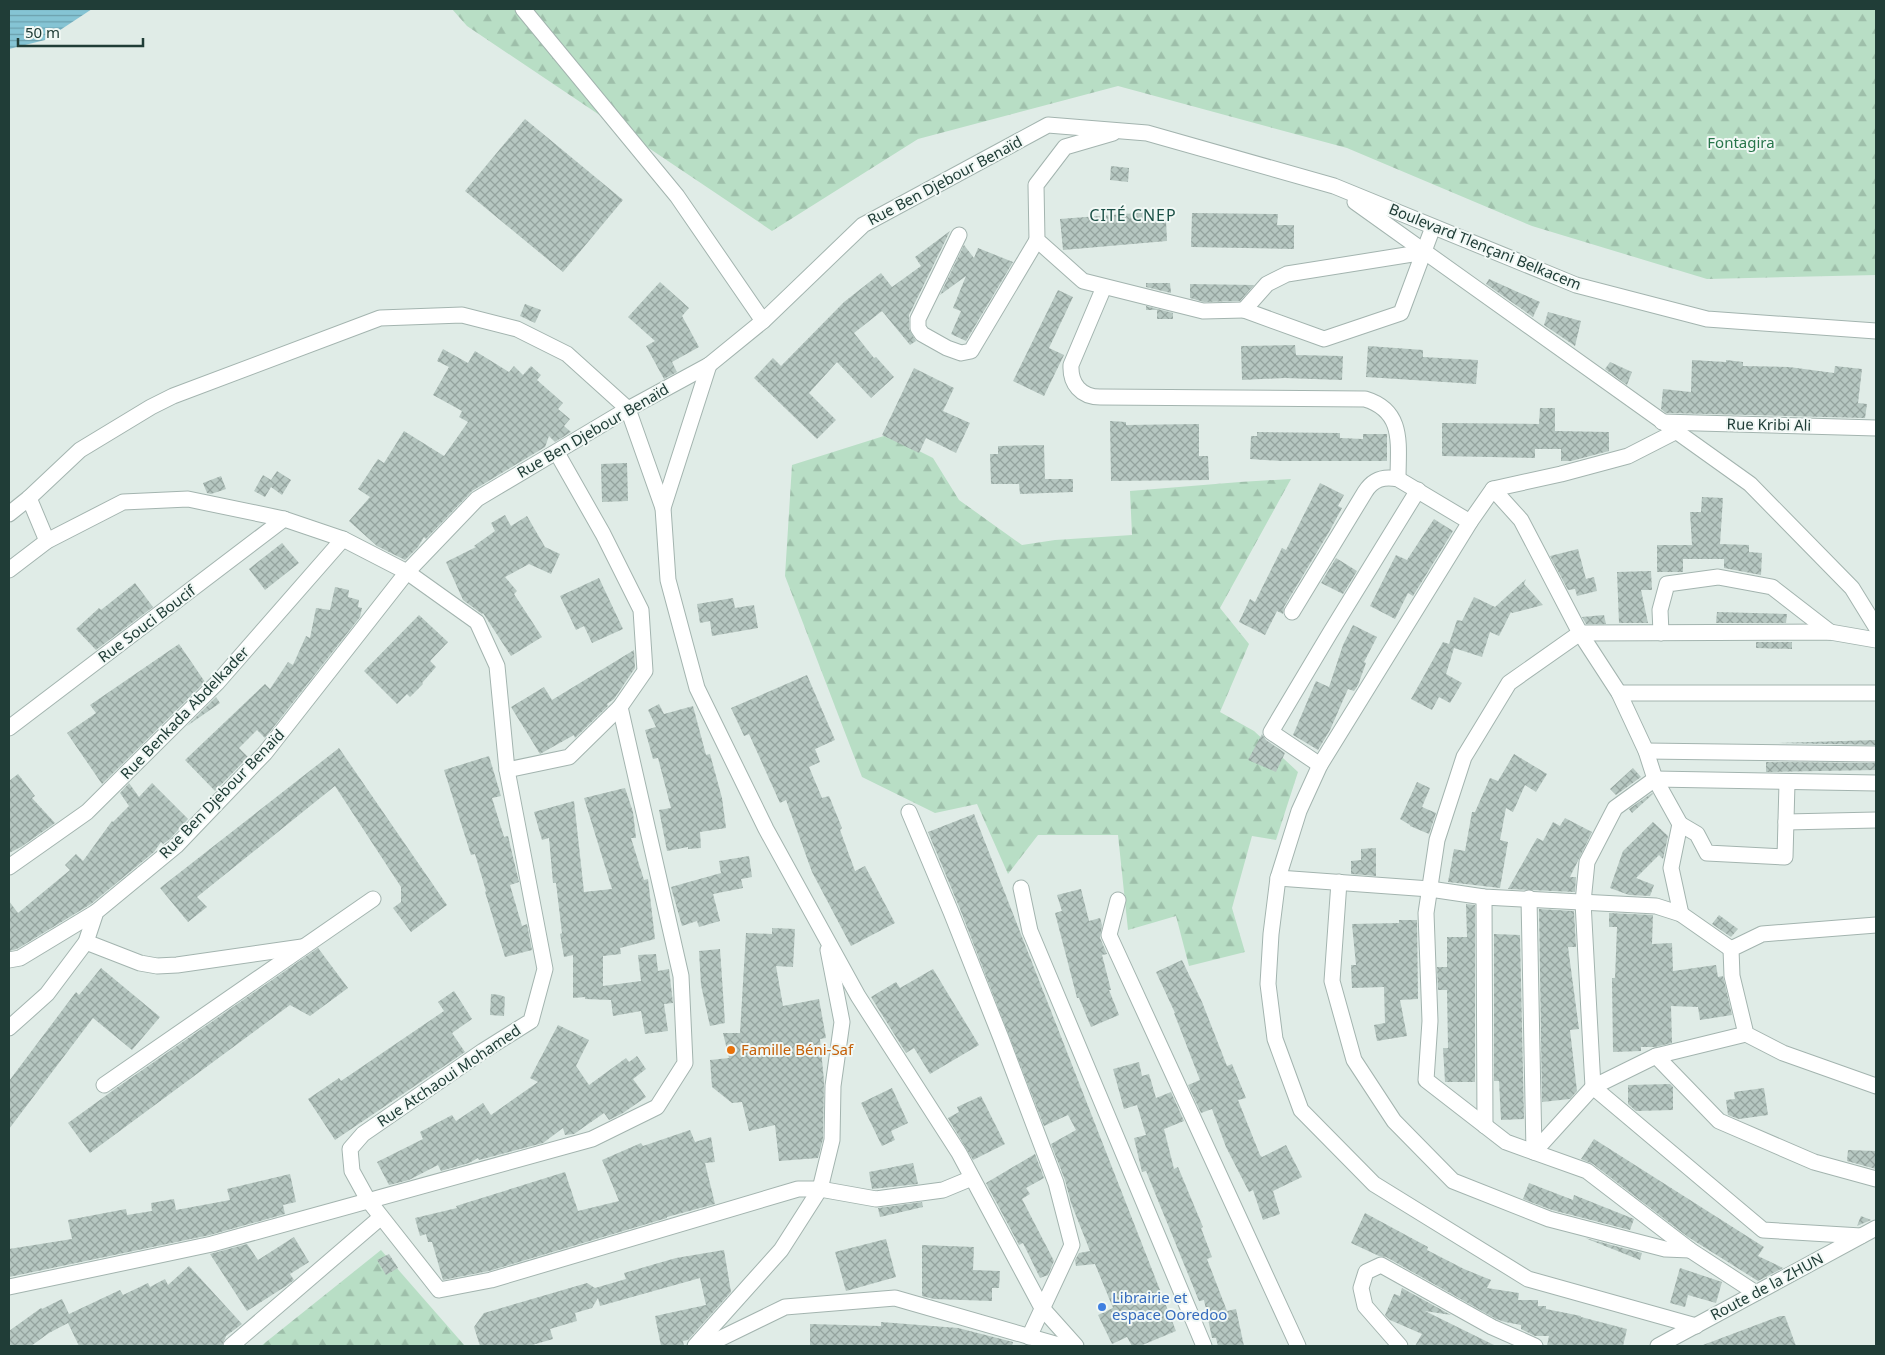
<svg xmlns="http://www.w3.org/2000/svg" width="1885" height="1355" viewBox="0 0 1885 1355" font-family="'Noto Sans',sans-serif">
<style>
.forest{fill:url(#forest-firs)}
.water{fill:url(#water-rules)}
.building{fill:url(#building-cross-hatch)}
.lines{fill:none;stroke-linecap:round;stroke-linejoin:round}
.minor-casing{stroke:#a3b4af;stroke-width:17}
.minor{stroke:#fff;stroke-width:15}
.food-dot{fill:#e8710a;stroke:#f1f8f5;stroke-width:2}
.shop-dot{fill:#3f7fe0;stroke:#f1f8f5;stroke-width:2}
.labels{text-anchor:middle;stroke-width:4;stroke-linejoin:round;paint-order:stroke}
.park-label{font-size:15px;fill:#28764b;stroke:#f1f8f5}
.street-label{font-size:15px;fill:#203d37;stroke:#f1f8f5}
.food-label{font-size:15px;fill:#c56008;stroke:#f1f8f5;text-anchor:start}
.shop-label{font-size:15px;fill:#366cbe;stroke:#f1f8f5;text-anchor:start}
.neighbourhood-label{font-size:16px;letter-spacing:1px;fill:#1b5046;stroke:#f1f8f5}
</style>
<defs>
<pattern id="forest-firs" width="22" height="20" patternUnits="userSpaceOnUse" patternTransform="scale(1.25)"><rect width="22" height="20" fill="#b8dec5"/><path d="M5 1l3.5 6h-7zM16 11l3.5 6h-7z" fill="#9ebfaa"/></pattern>
<pattern id="water-rules" width="6" height="5" patternUnits="userSpaceOnUse" patternTransform="scale(1.25)"><rect width="6" height="5" fill="#85c4d4"/><path d="M0 2.5h6" fill="none" stroke="#6ca0ad"/></pattern>
<pattern id="building-cross-hatch" width="8" height="8" patternUnits="userSpaceOnUse" patternTransform="scale(1.25)"><rect width="8" height="8" fill="#b6c7c1"/><path d="M0 0l8 8M0 8l8-8" fill="none" stroke="#94a39e"/></pattern>
</defs>
<rect width="100%" height="100%" fill="#e0ece7"/>
<g class="forest">
<polygon points="452,9 1876,9 1876,275 1707,279 1532,226 1347,148 1118,86 918,139 772,231 467,26"/>
<polygon points="887,435 933,458 959,500 1022,545 1055,540 1132,535 1130,491 1240,482 1291,479 1220,608 1249,644 1220,712 1254,731 1298,772 1276,840 1252,836 1232,908 1245,952 1189,966 1176,916 1128,930 1118,835 1038,835 1008,874 977,804 935,813 862,777 785,576 792,465"/>
<polygon points="381,1250 465,1346 261,1346"/>
</g>
<polygon class="water" points="9,9 92,9 45,40 9,49"/>
<g class="building">
<polygon points="525,119 623,200 563,272 465,191"/>
<polygon points="1111,166 1129,168 1128,182 1110,180"/>
<polygon points="1150,212 1151,222 1166,220 1167,241 1063,250 1060,219"/>
<polygon points="1192,213 1278,214 1277,225 1294,225 1294,249 1191,247"/>
<polygon points="950,231 909,315 909,329 916,341 910,345 882,311 854,333 874,358 876,357 894,377 871,398 837,362 809,393 836,420 817,439 754,378 773,358 781,366 844,302 881,273 892,287 921,266 915,257"/>
<polygon points="964,245 974,258 978,248 1013,262 966,341 951,334 961,311 953,308 966,276 940,295"/>
<polygon points="1489,279 1540,302 1533,317 1486,284"/>
<polygon points="660,282 689,308 682,316 699,347 672,362 677,372 664,379 646,346 655,341 628,317"/>
<polygon points="1146,283 1170,283 1171,293 1146,287"/>
<polygon points="1190,284 1254,285 1240,301 1204,302 1190,298"/>
<polygon points="1058,290 1073,297 1049,348 1064,355 1044,396 1013,381"/>
<polygon points="525,304 541,310 535,323 520,316"/>
<polygon points="1146,306 1173,313 1173,319 1157,319 1157,310 1146,310"/>
<polygon points="1548,312 1581,321 1575,346 1544,325"/>
<polygon points="1295,345 1296,355 1343,356 1342,380 1285,378 1242,380 1241,346"/>
<polygon points="1368,346 1423,350 1423,357 1478,360 1476,384 1366,377"/>
<polygon points="443,349 468,363 475,351 509,372 514,366 523,375 531,366 541,375 537,380 563,403 558,409 570,419 564,426 571,432 555,442 549,436 545,447 472,491 426,539 424,537 418,547 405,560 377,546 349,521 370,497 358,489 378,459 384,463 404,431 444,456 468,422 459,417 462,411 433,395 449,367 437,361"/>
<polygon points="1692,360 1726,362 1726,360 1743,362 1743,366 1789,367 1834,373 1835,366 1862,369 1858,403 1867,404 1865,418 1666,413 1661,409 1663,389 1691,392"/>
<polygon points="1610,362 1632,372 1627,385 1605,369"/>
<polygon points="914,368 954,388 943,411 970,423 956,453 926,438 919,453 882,435"/>
<polygon points="1540,408 1555,408 1555,431 1609,432 1609,451 1571,461 1561,461 1561,449 1535,449 1535,458 1442,456 1442,423 1539,424"/>
<polygon points="1110,421 1126,422 1126,425 1199,424 1199,456 1208,456 1209,480 1111,481"/>
<polygon points="1257,432 1340,433 1340,438 1363,439 1363,434 1387,434 1387,461 1281,461 1250,459 1251,436 1257,436"/>
<polygon points="1044,445 1045,479 1073,479 1073,492 1020,494 1019,484 991,484 990,454 998,454 998,446"/>
<polygon points="627,463 628,501 602,502 601,464"/>
<polygon points="277,471 291,480 282,495 271,487 265,497 254,491 263,475 271,480"/>
<polygon points="221,476 226,489 211,494 207,493 203,483"/>
<polygon points="1320,483 1344,495 1338,506 1342,508 1329,532 1284,607 1283,614 1277,611 1265,635 1239,622 1250,599 1255,602 1282,548 1286,550"/>
<polygon points="1702,497 1723,498 1720,544 1749,545 1749,552 1762,553 1761,575 1724,568 1724,559 1683,559 1683,572 1657,572 1657,545 1692,545 1690,512 1701,512"/>
<polygon points="505,515 511,526 527,516 545,547 560,554 551,574 529,564 505,577 517,591 514,594 542,637 511,656 483,613 482,614 463,600 446,562 476,547 474,546 495,531 491,523"/>
<polygon points="1434,519 1453,531 1413,596 1408,593 1395,619 1370,606 1396,555 1407,560"/>
<polygon points="282,543 299,563 265,590 249,569"/>
<polygon points="1578,549 1586,579 1594,577 1597,591 1577,596 1575,589 1568,590 1550,556"/>
<polygon points="1336,558 1357,571 1343,594 1321,583"/>
<polygon points="1651,571 1652,590 1641,590 1648,623 1619,623 1617,572"/>
<polygon points="599,578 623,629 592,643 584,626 576,630 560,596"/>
<polygon points="1526,579 1524,584 1543,605 1512,613 1511,612 1499,636 1490,632 1482,657 1454,648 1446,674 1462,683 1450,703 1439,697 1432,710 1411,699 1443,642 1449,644 1457,620 1462,621 1474,597 1495,607"/>
<polygon points="135,583 153,607 96,650 76,629 99,608 101,610"/>
<polygon points="335,587 349,590 348,597 359,600 358,607 362,608 360,617 265,738 257,730 239,748 248,757 215,791 185,760 265,684 270,689 288,662 293,665 306,636 310,638 316,608 330,610"/>
<polygon points="733,598 735,608 754,605 758,628 712,636 710,621 700,623 697,604"/>
<polygon points="1717,612 1787,614 1786,623 1716,623"/>
<polygon points="419,615 448,642 430,661 436,667 422,683 423,684 410,697 407,694 397,704 364,671"/>
<polygon points="1604,615 1606,624 1586,624 1582,617"/>
<polygon points="1353,625 1377,637 1364,662 1366,663 1358,685 1354,691 1348,689 1330,730 1318,750 1293,735 1316,681 1329,687 1343,645"/>
<polygon points="1735,642 1792,642 1792,649 1756,648 1756,642"/>
<polygon points="179,644 205,682 102,784 67,733 96,713 90,705"/>
<polygon points="634,650 635,668 614,699 607,704 608,706 575,738 574,735 540,754 511,707 544,687 552,700"/>
<polygon points="807,675 835,740 815,749 820,762 809,767 822,798 829,796 842,828 840,830 855,871 865,866 895,923 851,946 812,872 786,800 780,803 749,734 744,736 731,708"/>
<polygon points="216,697 220,703 187,726"/>
<polygon points="659,704 664,714 693,706 706,755 710,754 722,798 726,828 700,832 701,848 688,849 688,847 667,851 659,810 671,808 658,758 653,759 645,730 656,727 648,710"/>
<polygon points="1262,734 1266,740 1285,753 1276,772 1248,760"/>
<polygon points="1876,740 1876,745 1778,743"/>
<polygon points="339,748 447,905 411,932 393,908 401,902 401,887 335,786 197,897 207,907 188,922 160,888"/>
<polygon points="1514,754 1547,774 1536,792 1525,785 1513,812 1506,808 1500,840 1508,842 1500,888 1448,882 1454,849 1465,851 1472,812 1475,812 1490,778 1498,781"/>
<polygon points="489,756 501,796 492,798 504,837 508,836 519,882 510,885 522,926 527,924 532,950 505,957 485,892 486,891 475,854 471,855 444,770"/>
<polygon points="1766,762 1876,763 1876,770 1766,772"/>
<polygon points="1633,768 1641,777 1616,795 1610,789"/>
<polygon points="18,774 35,796 32,798 55,823 21,847 9,853 9,781"/>
<polygon points="1417,782 1430,788 1422,807 1436,813 1429,834 1410,826 1410,825 1400,819"/>
<polygon points="129,783 139,797 152,783 188,819 170,839 163,844 161,842 154,852 91,904 17,949 9,951 9,901 18,913 70,870 65,865 76,854 83,861 112,821 113,822 129,806 120,793"/>
<polygon points="625,788 633,812 636,838 631,838 644,880 648,879 655,939 620,948 621,954 603,956 603,986 641,981 638,955 656,954 658,971 669,969 673,1003 664,1004 668,1031 645,1034 641,1011 613,1016 611,1000 585,999 585,997 573,998 573,955 564,957 560,934 562,933 556,883 553,883 549,838 542,840 534,812 574,801 584,892 612,889 584,798"/>
<polygon points="1652,793 1653,794 1632,813 1629,809"/>
<polygon points="974,814 1176,1331 1140,1346 1132,1346 1127,1337 1112,1344 1098,1315 1113,1308 1095,1264 1076,1266 1075,1260 1079,1253 1090,1251 1071,1203 1065,1180 1051,1144 1076,1130 1068,1115 1044,1126 960,909 928,832"/>
<polygon points="1565,818 1592,832 1570,877 1576,877 1575,892 1508,889 1537,838 1543,841 1553,822 1560,826"/>
<polygon points="1653,822 1668,836 1663,859 1659,855 1636,878 1654,885 1650,896 1629,895 1610,888 1623,851"/>
<polygon points="1376,848 1376,876 1351,874 1351,861 1361,860 1361,849"/>
<polygon points="749,856 752,877 741,879 743,888 713,894 720,921 699,927 697,921 682,926 671,887 721,873 719,861"/>
<polygon points="1081,889 1089,921 1100,918 1102,925 1100,938 1107,954 1102,955 1111,990 1109,990 1119,1015 1091,1027 1079,998 1077,998 1055,913 1062,911 1057,895"/>
<polygon points="1466,904 1475,905 1475,1082 1445,1082 1443,1048 1448,1048 1447,990 1438,990 1437,967 1447,967 1447,937 1467,937"/>
<polygon points="1539,909 1574,911 1576,947 1568,947 1579,1029 1570,1030 1577,1091 1570,1099 1542,1102"/>
<polygon points="1609,913 1653,915 1652,944 1672,943 1673,971 1716,965 1718,977 1723,976 1732,1015 1700,1020 1698,1007 1671,1006 1672,1043 1655,1047 1641,1047 1641,1051 1613,1052 1612,978 1615,978 1617,927 1609,927"/>
<polygon points="1719,915 1738,929 1731,937 1712,924"/>
<polygon points="1399,920 1417,920 1418,999 1400,1000 1407,1036 1377,1041 1374,1025 1385,1023 1384,987 1352,988 1351,965 1356,965 1352,924 1399,923"/>
<polygon points="772,928 795,929 793,967 776,966 783,1006 819,999 826,1038 820,1039 824,1081 823,1139 818,1158 779,1161 775,1125 749,1131 742,1102 732,1103 712,1087 710,1060 729,1058 723,1033 740,1033 746,933 772,934"/>
<polygon points="1494,934 1520,935 1524,1119 1501,1120 1499,1081 1494,1081"/>
<polygon points="318,948 348,988 310,1016 290,1005 90,1153 68,1123 115,1089"/>
<polygon points="720,949 725,1023 710,1026 701,985 699,951"/>
<polygon points="1182,960 1202,1002 1227,1066 1232,1064 1246,1098 1238,1100 1260,1155 1262,1157 1286,1145 1302,1177 1273,1191 1280,1214 1263,1220 1253,1190 1249,1192 1226,1147 1212,1109 1201,1113 1188,1085 1200,1080 1174,1013 1175,1013 1156,972"/>
<polygon points="101,968 160,1017 132,1050 93,1018 9,1129 9,1081 76,992 79,995"/>
<polygon points="933,969 979,1045 930,1074 914,1048 906,1053 871,997 896,982 900,988"/>
<polygon points="454,991 472,1019 452,1033 465,1052 335,1140 308,1099 339,1078 341,1081 444,1011 438,1002"/>
<polygon points="491,994 500,995 505,997 504,1016 490,1015"/>
<polygon points="558,1025 589,1040 576,1066 589,1085 626,1058 629,1062 637,1056 646,1069 633,1079 646,1097 623,1113 609,1120 604,1113 574,1134 565,1135 563,1128 543,1143 479,1160 478,1158 469,1163 441,1171 438,1165 409,1180 389,1185 377,1162 423,1139 420,1132 452,1115 456,1121 483,1103 491,1115 538,1082 530,1078"/>
<polygon points="1139,1062 1142,1076 1149,1074 1156,1098 1171,1092 1184,1121 1164,1129 1174,1169 1178,1167 1203,1227 1201,1228 1212,1257 1207,1259 1227,1311 1236,1309 1244,1346 1218,1346 1216,1338 1212,1338 1204,1300 1199,1301 1146,1171 1142,1172 1134,1138 1146,1135 1137,1105 1124,1109 1113,1069"/>
<polygon points="1670,1084 1673,1087 1673,1110 1636,1111 1628,1104 1628,1085"/>
<polygon points="892,1088 908,1123 891,1131 895,1140 882,1146 861,1103"/>
<polygon points="1764,1088 1768,1115 1739,1119 1728,1115 1726,1100 1735,1099 1734,1092"/>
<polygon points="981,1096 1005,1144 973,1160 948,1118 959,1112 957,1107"/>
<polygon points="690,1130 695,1142 711,1137 715,1162 705,1163 715,1204 667,1217 667,1218 489,1271 443,1280 432,1242 428,1242 426,1234 420,1236 415,1218 457,1208 456,1206 565,1172 578,1211 619,1201 602,1160 641,1143 643,1146"/>
<polygon points="1594,1139 1764,1247 1758,1256 1783,1268 1758,1281 1688,1237 1593,1164 1581,1159"/>
<polygon points="1848,1150 1876,1151 1876,1169 1847,1161"/>
<polygon points="1035,1154 1044,1178 1026,1188 1030,1194 1022,1199 1054,1261 1048,1275 1040,1278 1023,1243 1019,1245 986,1183"/>
<polygon points="913,1163 918,1184 872,1189 869,1172"/>
<polygon points="290,1174 296,1202 283,1205 285,1214 210,1235 9,1277 9,1249 72,1239 68,1220 126,1209 127,1215 152,1211 151,1203 174,1199 176,1210 230,1200 227,1189"/>
<polygon points="1529,1183 1573,1200 1574,1195 1634,1219 1630,1230 1552,1210 1523,1199"/>
<polygon points="922,1202 923,1207 880,1217 878,1208"/>
<polygon points="1365,1213 1428,1247 1427,1250 1464,1269 1491,1280 1487,1288 1519,1293 1518,1300 1538,1300 1538,1306 1546,1306 1546,1309 1581,1316 1581,1317 1627,1329 1623,1346 1547,1346 1549,1336 1535,1336 1521,1329 1521,1325 1505,1322 1496,1319 1386,1257 1379,1256 1351,1243"/>
<polygon points="1861,1216 1871,1220 1857,1226"/>
<polygon points="294,1237 309,1262 290,1274 294,1280 286,1286 247,1311 210,1254 247,1244 258,1260"/>
<polygon points="1585,1238 1642,1253 1640,1260"/>
<polygon points="886,1239 896,1277 846,1291 835,1252"/>
<polygon points="922,1245 974,1247 973,1270 1000,1271 999,1288 992,1288 992,1301 934,1299 922,1296"/>
<polygon points="724,1250 731,1292 688,1340 683,1341 684,1346 661,1346 655,1316 706,1305 700,1278 600,1306 598,1298 592,1308 575,1313 577,1321 550,1329 553,1339 529,1346 480,1346 474,1327 484,1313 587,1283 595,1288 626,1279 624,1273 676,1258"/>
<polygon points="389,1254 398,1268 386,1275 377,1260"/>
<polygon points="189,1266 242,1324 226,1336 222,1346 79,1346 68,1323 49,1333 31,1346 9,1346 9,1331 41,1308 42,1309 62,1299 69,1314 120,1290 123,1295 148,1283 150,1287 165,1279 168,1285"/>
<polygon points="1680,1268 1722,1282 1716,1303 1688,1295 1685,1307 1670,1303"/>
<polygon points="1402,1288 1451,1315 1425,1311 1496,1346 1415,1346 1422,1334 1390,1320 1385,1315 1394,1294 1400,1296"/>
<polygon points="1780,1316 1785,1316 1796,1346 1703,1346 1703,1345"/>
<polygon points="881,1322 958,1328 1013,1342 1012,1346 810,1346 810,1324 881,1326"/>
</g>
<g class="lines">
<g class="minor-casing">
<g id="minor">
<polyline points="523,9 677,196 763,321"/>
<polyline points="1113,133 1065,147 1036,185 1037,240 1083,281 1203,311 1244,310"/>
<polyline points="1355,202 1750,484 1852,588 1876,627"/>
<polyline points="959,235 918,319 918,328 922,334 947,348 961,353 971,351 1037,240"/>
<polyline points="1425,252 1287,274 1267,284 1244,310 1324,339 1401,313 1433,227"/>
<path d="M1104 287 1071 365C1070 384 1081 397 1100 397L1365 399C1405 411 1398 445 1398 479"/>
<polyline points="709,365 663,508 668,580 697,688 766,829 858,996 959,1153 1042,1308 1076,1346"/>
<polyline points="1662,422 1876,428"/>
<polyline points="1675,432 1628,456 1561,474 1493,489 1470,522 1320,765 1299,811 1278,878 1271,934 1268,984 1275,1039 1301,1110 1374,1184 1528,1279 1696,1326"/>
<polyline points="1493,489 1521,520 1580,633 1619,693 1646,751 1655,779 1680,824 1671,868 1681,914"/>
<polyline points="29,498 47,541"/>
<polyline points="9,514 29,498 80,450 151,407 173,396 380,318 462,315 517,329 567,354 628,409 663,508"/>
<polyline points="9,570 47,541 123,502 188,499 284,519 343,539 407,572 477,622 497,666 507,770 545,969 531,1021 483,1051 363,1134 350,1149 352,1171 368,1200 439,1290 491,1280 798,1189 820,1189 876,1199 943,1190 972,1178"/>
<path d="M1292 612 1365 492C1373 479 1384 476 1398 479L1470 522"/>
<polyline points="1661,633 1660,610 1667,584 1718,577 1772,587 1830,632"/>
<polyline points="1619,693 1876,693"/>
<polyline points="9,728 284,519"/>
<polyline points="1646,751 1876,754"/>
<polyline points="1320,765 1271,732 1330,633 1418,490"/>
<polyline points="507,770 569,757 620,707 645,671 641,610 603,534 557,453"/>
<polyline points="909,812 951,912 1001,1038 1056,1183 1072,1245 1029,1337"/>
<polyline points="1786,822 1876,820"/>
<polyline points="1680,824 1697,834 1707,853 1785,857 1787,783"/>
<polyline points="9,867 87,812 217,683 343,539"/>
<polyline points="1278,878 1430,889 1484,897 1656,906 1681,914 1731,949"/>
<polyline points="1339,882 1332,981 1354,1060 1394,1121 1453,1181 1549,1219 1665,1249 1690,1250"/>
<polyline points="1021,888 1030,931 1204,1346"/>
<polyline points="1484,897 1485,1126"/>
<polyline points="1529,898 1534,1152"/>
<polyline points="1118,900 1109,935 1298,1346"/>
<polyline points="1876,925 1762,934 1731,949 1732,976 1746,1034 1783,1053 1876,1086"/>
<polyline points="86,942 140,963 157,966 177,965 302,947"/>
<polyline points="9,960 20,958 96,912"/>
<polyline points="9,1028 47,994 86,942 96,912 176,846 265,753 407,572 477,499 628,409 709,365 763,321 863,225 1048,125 1147,133 1334,186 1576,285 1707,319 1876,331"/>
<polyline points="1656,1056 1719,1121 1814,1162 1876,1179"/>
<polyline points="104,1085 373,899"/>
<polyline points="1534,1152 1593,1087 1656,1056 1746,1034"/>
<polyline points="1861,1236 1763,1230 1593,1087 1583,902 1587,862 1615,808 1655,779 1876,783"/>
<polyline points="9,1287 212,1244 592,1139 657,1107 685,1063 681,976 620,707"/>
<polyline points="1756,1293 1690,1250 1587,1171 1506,1142 1426,1080 1430,1021 1426,913 1437,840 1464,757 1509,683 1580,633 1830,632 1876,640"/>
<polyline points="231,1346 380,1218"/>
<polyline points="695,1346 781,1250 820,1189 832,1140 833,1086 842,1022 828,950"/>
<polyline points="705,1346 785,1307 895,1298 1062,1346"/>
<polyline points="1400,1346 1365,1306 1361,1288 1366,1272 1381,1265 1492,1327 1535,1346"/>
<polyline points="1658,1346 1876,1228"/>
</g>
</g>
<use href="#minor" class="minor"/>
</g>
<circle class="food-dot" cx="731" cy="1050" r="5"/>
<circle class="shop-dot" cx="1102" cy="1307" r="5"/>
<g class="labels">
<g class="park-label">
<text x="1741" y="148">Fontagira</text>
</g>
<g class="street-label">
<text transform="translate(945 181) rotate(-28)" y="5">Rue Ben Djebour Benaïd</text>
<text transform="translate(1485 247) rotate(22)" y="5">Boulevard Tlençani Belkacem</text>
<text transform="translate(1769 425) rotate(1)" y="5">Rue Kribi Ali</text>
<text transform="translate(593 431) rotate(-30)" y="5">Rue Ben Djebour Benaïd</text>
<text transform="translate(147 624) rotate(-37)" y="5">Rue Souci Boucif</text>
<text transform="translate(185 713) rotate(-46)" y="5">Rue Benkada Abdelkader</text>
<text transform="translate(222 794) rotate(-46)" y="5">Rue Ben Djebour Benaïd</text>
<text transform="translate(449 1076) rotate(-34)" y="5">Rue Atchaoui Mohamed</text>
<text transform="translate(1767 1287) rotate(-28)" y="5">Route de la ZHUN</text>
</g>
<g class="food-label">
<text x="741" y="1055">Famille Béni-Saf</text>
</g>
<g class="shop-label">
<text x="1112" y="1303">Librairie et<tspan x="1112" dy="17">espace Ooredoo</tspan></text>
</g>
<g class="neighbourhood-label">
<text x="1133" y="221">CITÉ CNEP</text>
</g>
</g>
<rect width="1885" height="1355" fill="none" stroke="#203d37" stroke-width="20"/>
<path d="M18 38v8h125v-8" fill="none" stroke="#203d37" stroke-width="2.5"/>
<text x="25" y="38" font-size="15" fill="#203d37" stroke="#f1f8f5" stroke-width="4" paint-order="stroke">50 m</text>
</svg>
